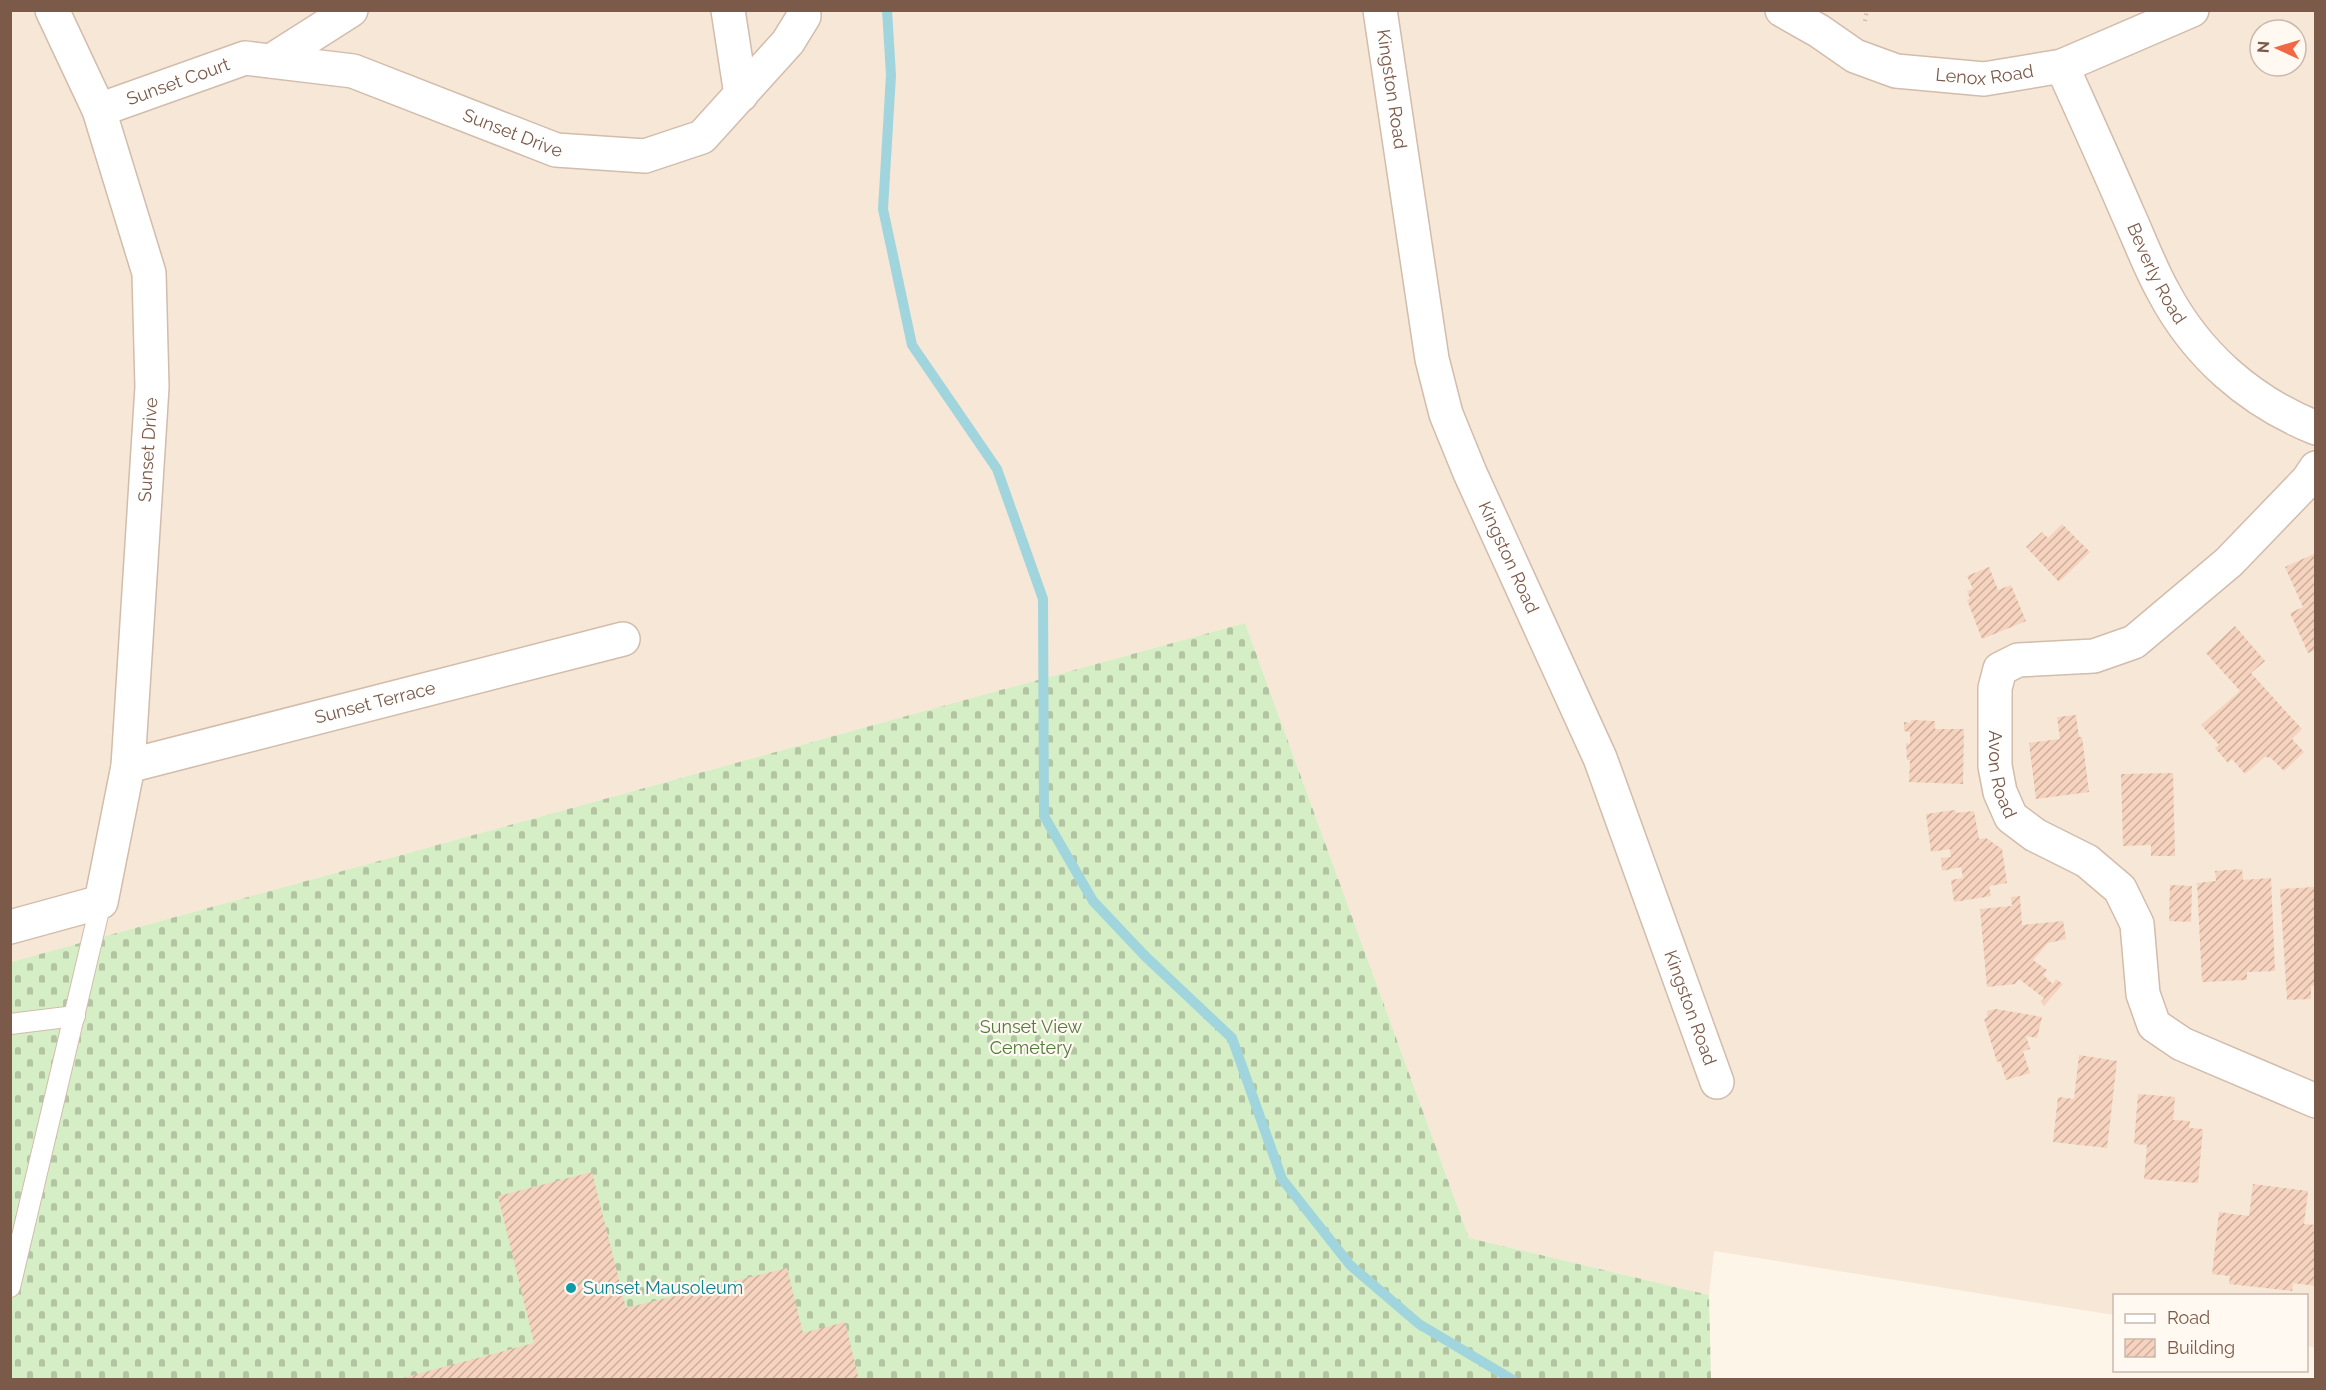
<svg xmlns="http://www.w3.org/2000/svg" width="2326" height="1390" viewBox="0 0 2326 1390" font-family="Raleway,sans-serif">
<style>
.residential{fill:#f7e7d6;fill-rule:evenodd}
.cemetery{fill:url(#cemetery-stones)}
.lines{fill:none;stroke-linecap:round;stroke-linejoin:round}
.stream{stroke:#a0d5dd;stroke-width:10}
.building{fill:url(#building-hatch)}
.lane-casing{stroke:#d2bcac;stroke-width:22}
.street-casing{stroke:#d2bcac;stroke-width:36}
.path{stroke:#dcb6a0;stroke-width:4;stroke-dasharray:1.5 4.5;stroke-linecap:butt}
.lane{stroke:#fff;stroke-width:20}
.street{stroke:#fff;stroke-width:33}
.culture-dot{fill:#0f9aa8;stroke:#fff9f1;stroke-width:2}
.labels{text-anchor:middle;stroke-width:4.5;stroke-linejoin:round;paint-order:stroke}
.street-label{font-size:18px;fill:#7c5a49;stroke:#fff9f1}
.park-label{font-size:18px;fill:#517c3d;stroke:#fff9f1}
.culture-label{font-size:18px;fill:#0d838f;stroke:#fff9f1;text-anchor:start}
</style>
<defs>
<pattern id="cemetery-stones" width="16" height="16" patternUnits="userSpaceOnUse" patternTransform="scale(1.5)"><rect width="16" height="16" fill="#d6eec5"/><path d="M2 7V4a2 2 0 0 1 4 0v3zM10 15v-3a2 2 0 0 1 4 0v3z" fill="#b3c4a2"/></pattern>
<pattern id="building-hatch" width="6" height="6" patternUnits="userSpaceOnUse" patternTransform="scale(1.5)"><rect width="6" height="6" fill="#f6d3be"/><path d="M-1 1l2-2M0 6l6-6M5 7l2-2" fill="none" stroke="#ccae9c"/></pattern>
</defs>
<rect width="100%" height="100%" fill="#fef5e9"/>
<path class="residential" d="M11 11H2315V1348L2307 1346 2306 1296H2114V1315L1714 1251 1709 1295 1469 1238 1245 623 11 962ZM2260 30H2296V66H2260Z"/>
<polygon class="cemetery" points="1245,623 1469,1238 1709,1295 1711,1380 11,1380 11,962"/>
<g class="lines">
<polyline class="stream" points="887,10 891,75 883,209 912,345 997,469 1043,599 1044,816 1093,901 1145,956 1232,1038 1282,1179 1350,1265 1419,1324 1513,1380"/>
</g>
<g class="building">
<polygon points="2062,524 2090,552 2059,582 2026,547 2042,532 2048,538"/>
<polygon points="2316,553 2316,650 2308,653 2290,613 2303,607 2285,567"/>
<polygon points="1989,567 1998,590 2011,585 2026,621 1982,639 1967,600 1970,599 1967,591 1973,589 1967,576"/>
<polygon points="2235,626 2265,661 2251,673 2302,729 2292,739 2304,752 2284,771 2270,757 2268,758 2266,756 2245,774 2232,759 2228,763 2215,748 2219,745 2201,725 2240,691 2206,653"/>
<polygon points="2076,715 2079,737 2082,737 2089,792 2036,799 2029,743 2060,739 2057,717"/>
<polygon points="1911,720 1935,721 1935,729 1964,729 1963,784 1909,782 1910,760 1907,760 1906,743 1910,744 1910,732 1904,731 1904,722 1911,723"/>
<polygon points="2173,773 2175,856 2151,856 2151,845 2123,846 2121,774"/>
<polygon points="1955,810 1956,813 1974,811 1979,839 1986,838 2002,849 2007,883 1989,886 1991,896 1954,902 1951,880 1963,878 1961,867 1942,871 1941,858 1951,857 1950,849 1931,852 1926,814"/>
<polygon points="2242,869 2243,880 2271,878 2275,971 2247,972 2247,980 2202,982 2197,883 2216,881 2215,871"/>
<polygon points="2170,885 2192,886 2191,922 2169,921"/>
<polygon points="2314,887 2316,986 2311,986 2311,999 2287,1000 2280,889"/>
<polygon points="2020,896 2022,925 2063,921 2066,939 2048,943 2033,960 2047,970 2043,975 2053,984 2056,979 2063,984 2044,1006 2041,1002 2044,998 2019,979 2015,984 1987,987 1980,909 2012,906 2011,897"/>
<polygon points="1996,1009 2042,1017 2037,1038 2026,1036 2030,1049 2023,1051 2030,1073 2006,1080 2000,1061 1997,1062 1984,1019 1987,1017 1987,1011"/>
<polygon points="2079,1055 2117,1061 2107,1148 2053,1142 2058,1097 2074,1099"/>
<polygon points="2138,1094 2175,1097 2173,1120 2190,1121 2189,1128 2203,1129 2198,1183 2144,1179 2147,1145 2134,1144"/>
<polygon points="592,1172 626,1308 787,1268 803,1333 845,1322 859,1380 395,1380 534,1343 498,1196"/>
<polygon points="2253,1184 2308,1191 2304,1224 2316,1225 2316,1286 2293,1283 2292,1291 2229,1284 2230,1276 2212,1274 2219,1212 2249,1216"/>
</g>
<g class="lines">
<g class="lane-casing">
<g id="lane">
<polyline points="10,1024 75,1016"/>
<polyline points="10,1287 101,902"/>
</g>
</g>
<g class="street-casing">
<g id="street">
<polyline points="728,10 741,95"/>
<path id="s1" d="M1380 10 1432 359 1446 414 1470 473 1600 758 1717 1082"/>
<path id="s2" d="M1782 10 1819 31 1855 56 1896 71 1984 79 2062 66 2192 10"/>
<polyline points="271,61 351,10"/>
<path id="s3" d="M2062 66C2084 115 2106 163 2127 212 2139 238 2149 266 2163 291 2196 354 2249 401 2316 428"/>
<path id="s4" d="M99 110 245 58 353 71 556 150 645 156 702 137 788 42 804 16 803 10"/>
<path id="s5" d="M2316 468 2308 480 2229 562 2134 642 2094 656 2018 660 2000 669 1995 688V766L2000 792 2011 817 2035 835 2087 861 2120 889 2137 924 2143 994 2154 1025 2182 1044 2316 1101"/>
<path id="s6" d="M128 766 623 639"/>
<path id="s7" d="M10 927 101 902 128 766 152 387 149 273 99 110 52 10"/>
</g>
</g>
<polyline class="path" points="1865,21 1867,10"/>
<use href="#lane" class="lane"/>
<use href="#street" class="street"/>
</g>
<circle class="culture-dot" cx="571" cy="1288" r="6"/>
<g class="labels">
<g class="street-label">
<text dy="6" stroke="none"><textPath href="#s2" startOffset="219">Lenox Road</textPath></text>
<text dy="6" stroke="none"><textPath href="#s4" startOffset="84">Sunset Court</textPath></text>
<text dy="6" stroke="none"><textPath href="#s1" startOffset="80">Kingston Road</textPath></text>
<text dy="6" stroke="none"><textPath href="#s4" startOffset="435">Sunset Drive</textPath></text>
<text dy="6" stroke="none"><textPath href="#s3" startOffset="228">Beverly Road</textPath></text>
<text dy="6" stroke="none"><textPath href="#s7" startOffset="550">Sunset Drive</textPath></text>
<text dy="6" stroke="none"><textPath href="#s1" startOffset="566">Kingston Road</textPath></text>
<text dy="6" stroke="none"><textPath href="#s6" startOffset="255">Sunset Terrace</textPath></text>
<text dy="6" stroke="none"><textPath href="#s5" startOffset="498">Avon Road</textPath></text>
<text dy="6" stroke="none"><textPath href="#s1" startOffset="1052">Kingston Road</textPath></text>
</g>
<g class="park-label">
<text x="1031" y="1033">Sunset View<tspan x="1031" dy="21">Cemetery</tspan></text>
</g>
<g class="culture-label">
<text x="583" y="1294">Sunset Mausoleum</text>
</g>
</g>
<rect width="2326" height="1390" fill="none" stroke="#7c5a49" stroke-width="24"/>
<rect x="2113" y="1294" width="195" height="78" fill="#fff9f1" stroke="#cbb9ae" stroke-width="1.5"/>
<rect x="2125" y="1314" width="30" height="9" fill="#ffffff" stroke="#cbb9ae" stroke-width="1.5"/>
<text x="2167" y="1324" font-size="18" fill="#7c5a49">Road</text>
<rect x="2125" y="1339" width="30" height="18" fill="url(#building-hatch)" stroke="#cbb9ae" stroke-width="1.5"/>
<text x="2167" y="1354" font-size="18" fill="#7c5a49">Building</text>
<g transform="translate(2278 48) rotate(274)"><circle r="28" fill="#fff9f1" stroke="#cbb9ae" stroke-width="1.5"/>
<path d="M0-4.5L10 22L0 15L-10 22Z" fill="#f16845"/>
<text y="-9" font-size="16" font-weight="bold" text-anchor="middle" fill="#7c5a49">N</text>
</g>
</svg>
